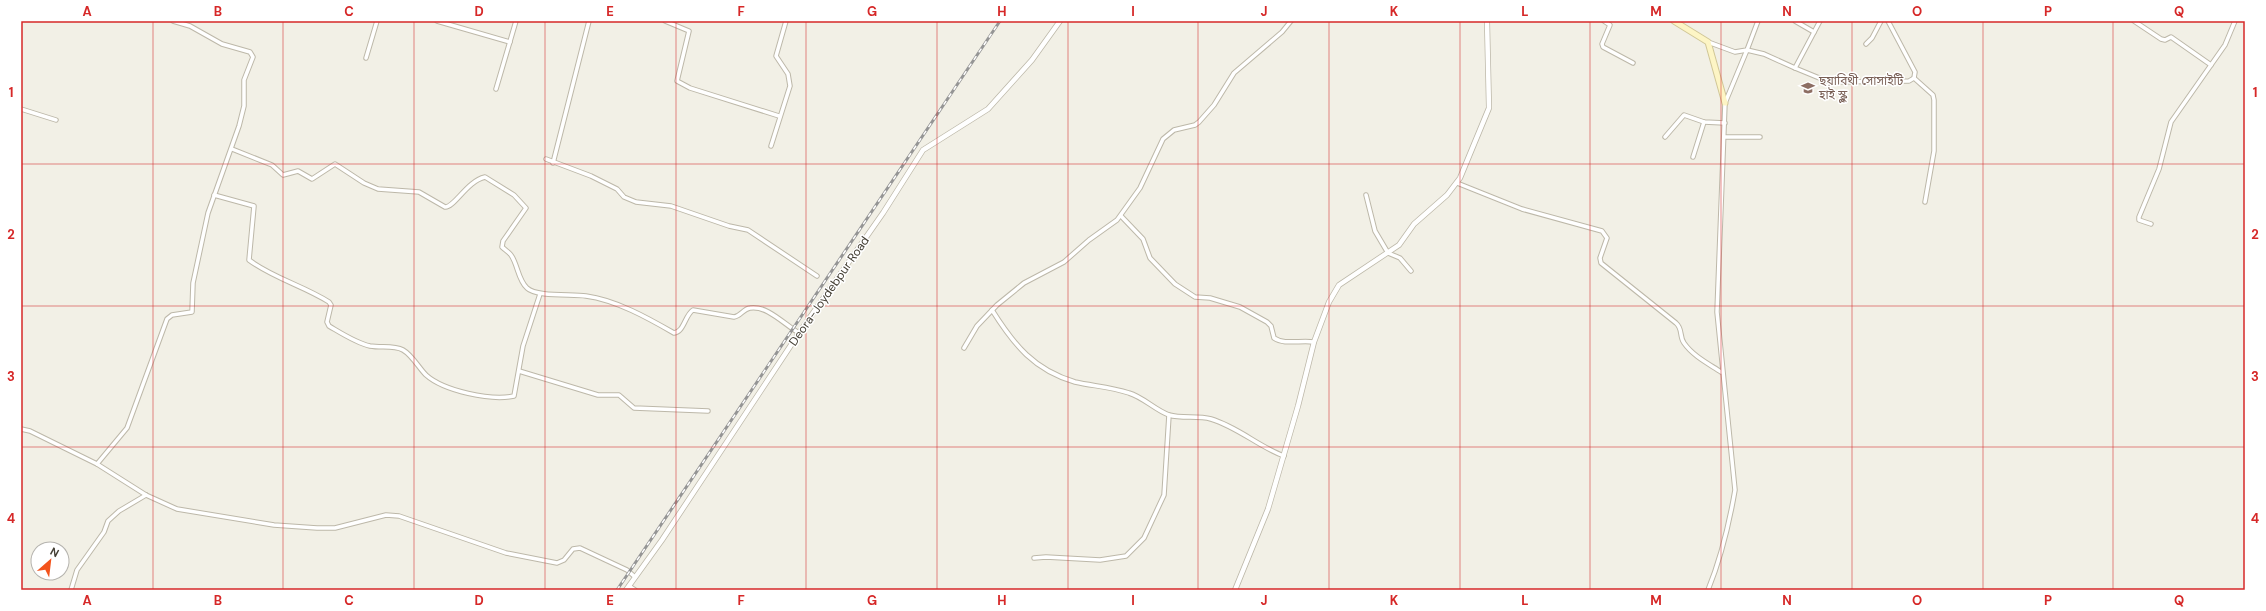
<svg xmlns="http://www.w3.org/2000/svg" width="2266" height="611" viewBox="0 0 2266 611" font-family="'DM Sans','Noto Sans Bengali',sans-serif">
<style>
.lines{fill:none;stroke-linecap:round;stroke-linejoin:round}
.minor-casing{stroke:#bdb8a9;stroke-width:5.5}
.tertiary-casing{stroke:#bdb8a9;stroke-width:6}
.secondary-casing{stroke:#d1c797;stroke-width:7}
.minor{stroke:#fff;stroke-width:3.5}
.tertiary{stroke:#fff;stroke-width:4.5}
.secondary{stroke:#fdf5c5;stroke-width:5}
.rail-casing{stroke:#959595;stroke-width:3}
.rail{stroke:#fff;stroke-width:1.5;stroke-dasharray:4.5;stroke-linecap:butt}
.grid{fill:none;stroke:#d62828;stroke-width:1;stroke-opacity:0.55}
.labels{text-anchor:middle;stroke-width:3;stroke-linejoin:round;paint-order:stroke}
.education-label{font-size:12px;fill:#785e54;stroke:#fff;text-anchor:start}
.street-label{font-size:12px;fill:#454035;stroke:#fff}
.neatline{fill:none;stroke:#d62828;stroke-width:1.5}
.grid-label{font-size:13px;text-anchor:middle;font-weight:bold;fill:#d62828}
</style>
<rect width="100%" height="100%" fill="#f2f0e6"/>
<g class="lines">
<g class="minor-casing">
<g id="minor">
<polyline points="437,21 510,42"/>
<polyline points="665,21 689,31 677,81 690,88 779,116"/>
<polyline points="1604,21 1610,25 1602,44 1603,47 1633,63"/>
<polyline points="1795,21 1814,32"/>
<polyline points="2134,21 2161,39 2165,40 2171,37 2211,65"/>
<polyline points="1708,42 1735,52 1747,50 1758,21"/>
<polyline points="1866,44 1872,38 1881,21"/>
<polyline points="366,58 377,21"/>
<polyline points="1795,68 1829,82 1909,81 1914,78 1915,72 1888,21"/>
<polyline points="1914,78 1933,95 1934,100 1934,151 1925,202"/>
<polyline points="496,89 516,21"/>
<polyline points="21,109 56,120"/>
<polyline points="1665,137 1684,115 1704,122 1725,123"/>
<polyline points="1724,137 1760,137"/>
<polyline points="771,146 790,86 788,74 776,56 786,21"/>
<path d="M232 149 272 165 283 175 298 171 312 179 335 164 364 183 378 189 419 192 445 207C454 208 467 181 485 177L514 195 526 208 503 241 502 247C505 250 509 252 511 255 518 265 518 280 527 288 536 297 571 294 586 296 616 300 648 318 674 333 684 332 685 315 693 310L734 317C741 316 743 309 750 308 767 305 785 325 799 333"/>
<polyline points="1693,157 1704,122"/>
<polyline points="546,159 591,176 617,189 624,197 636,202 671,206 729,226 748,230 817,276"/>
<polyline points="553,163 589,21"/>
<path d="M1457 183 1522 209 1602 231 1607 238 1600 258 1601 263 1676 323C1683 329 1679 336 1684 343 1693 356 1709 364 1721 372"/>
<path d="M214 195 254 206 249 260C273 278 304 286 329 302L331 305 327 322 329 326C341 333 356 343 370 346 381 348 394 345 403 350 412 355 419 368 426 375 444 391 491 401 514 396L523 346 540 294"/>
<polyline points="1366,195 1375,231 1388,253 1400,258 1411,271"/>
<path d="M1121 216 1143 239 1150 258 1175 284 1195 297 1210 298 1240 307 1267 322 1271 326 1274 338C1284 345 1301 340 1314 342"/>
<polyline points="2151,224 2139,220 2139,217 2159,169 2171,122 2225,45 2235,21"/>
<path d="M992 310C1014 345 1034 370 1075 382 1093 386 1111 387 1129 393 1143 397 1155 410 1169 415 1182 419 1198 415 1211 419 1238 427 1259 447 1284 456"/>
<polyline points="964,348 977,326 997,305 1024,283 1064,262 1089,240 1117,220 1140,188 1163,139 1174,130 1195,125 1199,122 1214,105 1234,73 1282,32 1291,21"/>
<polyline points="519,371 598,395 619,395 634,408 708,411"/>
<polyline points="21,429 30,431 97,464 146,495 177,509 274,525 317,528 335,528 386,515 399,516 506,553 557,563 564,560 573,549 580,548 627,570 635,577"/>
<polyline points="97,464 127,428 167,319 172,315 192,312 193,283 208,213 239,126 244,106 244,80 253,57 250,52 222,44 190,26 173,21"/>
<polyline points="1034,558 1046,557 1100,560 1126,556 1144,538 1164,495 1169,415"/>
<polyline points="629,586 635,590"/>
<polyline points="71,590 77,570 104,532 108,521 119,511 146,495"/>
<path d="M1708 590C1721 558 1729 525 1735 490L1717 312 1725 103 1747 50 1764 54 1795 68 1820 21"/>
</g>
</g>
<g class="tertiary-casing">
<g id="tertiary">
<polyline points="626,590 662,540 799,333 883,213 923,150 988,109 1032,60 1060,21"/>
<polyline points="1235,590 1268,509 1298,406 1314,342 1329,302 1339,285 1399,245 1414,224 1447,195 1460,178 1489,108 1487,21"/>
</g>
</g>
<g class="secondary-casing">
<polyline id="secondary" points="1674,21 1708,42 1725,103"/>
</g>
<use href="#minor" class="minor"/>
<use href="#tertiary" class="tertiary"/>
<use href="#secondary" class="secondary"/>
<g class="rail-casing">
<polyline id="rail" points="617,590 1000,21"/>
</g>
<use href="#rail" class="rail"/>
</g>
<path class="grid" d="M153 21V590M283 21V590M414 21V590M545 21V590M676 21V590M806 21V590M937 21V590M1068 21V590M1198 21V590M1329 21V590M1460 21V590M1590 21V590M1721 21V590M1852 21V590M1983 21V590M2113 21V590M21 164H2245M21 306H2245M21 447H2245"/>
<defs>
<g id="school-bare" transform="scale(1.08)"><path d="M0-5L7-2L0 1L-7-2ZM-4 1L0 2.5L4 1V4Q0 6-4 4Z" fill="#8d6e63" stroke="#fff" stroke-width="2.5" paint-order="stroke"/></g>
</defs>
<g fill-rule="evenodd">
<use href="#school-bare" x="1808" y="88"/>
</g>
<g class="labels">
<g class="education-label">
<text x="1819" y="85">ছয়াবিথী সোসাইটি<tspan x="1819" dy="14">হাই স্কুল</tspan></text>
</g>
<g class="street-label">
<text transform="translate(829 291) rotate(-55)" y="4">Deora-Joydebpur Road</text>
</g>
</g>
<rect width="2266" height="611" fill="none" stroke="#ffffff" stroke-width="44"/>
<g transform="translate(50 561) rotate(28)"><circle r="19" fill="#ffffff" stroke="#b5b3ae"/>
<path d="M0-3L7 15L0 10L-7 15Z" fill="#f3531c"/>
<text y="-6" font-size="11" font-weight="bold" text-anchor="middle" fill="#454035">N</text>
</g>
<rect x="22" y="22" width="2222" height="567" class="neatline"/>
<g class="grid-label">
<text x="87" y="16">A</text>
<text x="218" y="16">B</text>
<text x="349" y="16">C</text>
<text x="479" y="16">D</text>
<text x="610" y="16">E</text>
<text x="741" y="16">F</text>
<text x="872" y="16">G</text>
<text x="1002" y="16">H</text>
<text x="1133" y="16">I</text>
<text x="1264" y="16">J</text>
<text x="1394" y="16">K</text>
<text x="1525" y="16">L</text>
<text x="1656" y="16">M</text>
<text x="1787" y="16">N</text>
<text x="1917" y="16">O</text>
<text x="2048" y="16">P</text>
<text x="2179" y="16">Q</text>
<text x="11" y="97">1</text>
<text x="2255" y="97">1</text>
<text x="11" y="239">2</text>
<text x="2255" y="239">2</text>
<text x="11" y="381">3</text>
<text x="2255" y="381">3</text>
<text x="11" y="523">4</text>
<text x="2255" y="523">4</text>
<text x="87" y="605">A</text>
<text x="218" y="605">B</text>
<text x="349" y="605">C</text>
<text x="479" y="605">D</text>
<text x="610" y="605">E</text>
<text x="741" y="605">F</text>
<text x="872" y="605">G</text>
<text x="1002" y="605">H</text>
<text x="1133" y="605">I</text>
<text x="1264" y="605">J</text>
<text x="1394" y="605">K</text>
<text x="1525" y="605">L</text>
<text x="1656" y="605">M</text>
<text x="1787" y="605">N</text>
<text x="1917" y="605">O</text>
<text x="2048" y="605">P</text>
<text x="2179" y="605">Q</text>
</g>
</svg>
